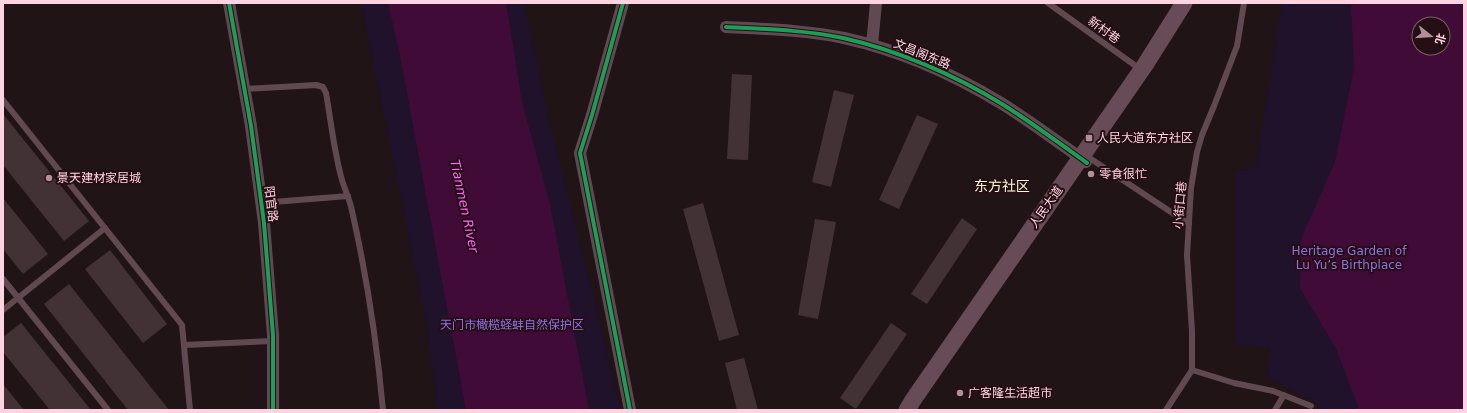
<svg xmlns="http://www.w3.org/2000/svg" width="1467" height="413" viewBox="0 0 1467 413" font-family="'DejaVu Sans','Noto Sans SC',sans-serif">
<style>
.green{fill:#21122c;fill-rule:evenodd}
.water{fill:#400b36;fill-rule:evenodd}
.building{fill:#423236}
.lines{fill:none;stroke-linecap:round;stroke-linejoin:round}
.service{stroke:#614952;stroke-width:6}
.minor{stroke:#614952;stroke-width:12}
.secondary{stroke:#674b57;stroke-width:17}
.cycleway-casing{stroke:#250f15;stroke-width:6}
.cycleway{stroke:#1a9f57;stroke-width:4}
.poi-dot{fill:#b1909b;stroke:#250f15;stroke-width:1.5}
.labels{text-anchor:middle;stroke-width:4;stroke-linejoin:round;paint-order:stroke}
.street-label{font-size:12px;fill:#ffd3e2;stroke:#250f15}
.poi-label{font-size:12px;fill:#ffd3e2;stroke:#250f15;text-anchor:start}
.park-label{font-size:12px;fill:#906fe3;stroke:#250f15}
.water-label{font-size:13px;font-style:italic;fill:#ff61fe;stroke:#250f15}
.quarter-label{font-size:14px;fill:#fffbd5;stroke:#250f15}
</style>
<rect width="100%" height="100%" fill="#201417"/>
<g class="green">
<polygon points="361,3 524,3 549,119 621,410 438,410 425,317"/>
<path d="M1282 3H1464V410H1318L1320 405 1267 377 1270 348 1235 344V172L1256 167ZM1419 24H1443V48H1419Z"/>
</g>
<g class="water">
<polygon points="388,3 506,3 522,102 550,204 589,410 466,410 400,55"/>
<path d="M1351 3H1464V410H1357L1358 406 1336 348 1300 288 1301 239 1335 162 1354 68ZM1419 24H1443V48H1419Z"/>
</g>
<g class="building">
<polygon points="732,74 752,75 748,160 727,159"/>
<polygon points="834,90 854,95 831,187 812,182"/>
<polygon points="3,114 89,221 64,241 3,165"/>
<polygon points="917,115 938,124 899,209 879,200"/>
<polygon points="3,198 48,254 23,274 3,249"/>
<polygon points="703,203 739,335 719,341 683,209"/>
<polygon points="962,218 977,229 927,304 911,294"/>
<polygon points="815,219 836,222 818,319 798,315"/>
<polygon points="110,250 167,324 143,343 85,269"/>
<polygon points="69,284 169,410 128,410 44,304"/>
<polygon points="21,323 91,410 50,410 3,352 3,337"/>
<polygon points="891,323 907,334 856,409 840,398"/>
<polygon points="744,358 758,410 737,410 725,363"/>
<polygon points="3,384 24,410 3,410"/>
</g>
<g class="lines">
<g class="service">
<polyline points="1048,3 1140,69"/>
<path d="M244 89 316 85 323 87 326 93C331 121 334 152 342 180 345 190 350 200 352 211 367 277 377 344 383 410"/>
<polyline points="3,100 182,325 190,410"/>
<polyline points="1085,155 1189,224"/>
<polyline points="261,203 348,196"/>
<polyline points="3,279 108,410"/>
<polyline points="3,310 105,228"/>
<polyline points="184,345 273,341"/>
<polyline points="1192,370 1234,383 1273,391 1311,406"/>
<polyline points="1166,410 1192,370 1192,331 1187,255 1191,188 1197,152 1202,135 1214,106 1237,46 1244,3"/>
<polyline points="1275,410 1284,395"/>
</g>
<g class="minor">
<polyline points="229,3 251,126 264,223 273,335 273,410"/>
<polyline points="623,3 592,115 580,153 630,410"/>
<path d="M726 27C765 29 805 30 844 38 899 50 953 74 1001 103 1030 121 1058 142 1086 162"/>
<polyline points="872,45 876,3"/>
</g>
<polyline class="secondary" points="907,410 913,400 1145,65 1184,3"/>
<g class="cycleway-casing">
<g id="cycleway">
<polyline points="229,3 251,126 264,223 273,335 273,410"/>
<polyline points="623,3 592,115 580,153 630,410"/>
<path d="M726 27C765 29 805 30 843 38 897 50 955 75 1002 104 1031 122 1059 143 1087 163"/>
</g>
</g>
<use href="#cycleway" class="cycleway"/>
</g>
<g class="poi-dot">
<rect x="1085" y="134" width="8" height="8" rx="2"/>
<circle cx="1091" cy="174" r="4"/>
<circle cx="49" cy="178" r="4"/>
<circle cx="960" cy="393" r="4"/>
</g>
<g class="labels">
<g class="street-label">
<text transform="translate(1104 30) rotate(36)" y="4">新村巷</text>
<text transform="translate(922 54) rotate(22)" y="4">文昌阁东路</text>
<text transform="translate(271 204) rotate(83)" y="4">阳官路</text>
<text transform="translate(1180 205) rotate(-85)" y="4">小街口巷</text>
<text transform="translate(1046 207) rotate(-55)" y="4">人民大道</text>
</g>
<g class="poi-label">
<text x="1097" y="142">人民大道东方社区</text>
<text x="1099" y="178">零食很忙</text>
<text x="57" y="182">景天建材家居城</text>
<text x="968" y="397">广客隆生活超市</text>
</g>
<g class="park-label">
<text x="1349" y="255">Heritage Garden of<tspan x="1349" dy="14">Lu Yu’s Birthplace</tspan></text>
<text x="512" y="329">天门市橄榄蛏蚌自然保护区</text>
</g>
<g class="water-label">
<text transform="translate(465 206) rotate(78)" y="5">Tianmen River</text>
</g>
<g class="quarter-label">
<text x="1002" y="191">东方社区</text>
</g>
</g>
<rect width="1467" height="413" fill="none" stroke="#ffd3e2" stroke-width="8"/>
<g transform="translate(1431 36) rotate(107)"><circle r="19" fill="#250f15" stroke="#7c5d67"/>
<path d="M0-3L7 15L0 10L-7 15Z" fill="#b1909b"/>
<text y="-6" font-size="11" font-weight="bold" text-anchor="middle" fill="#ffd3e2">北</text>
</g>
</svg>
